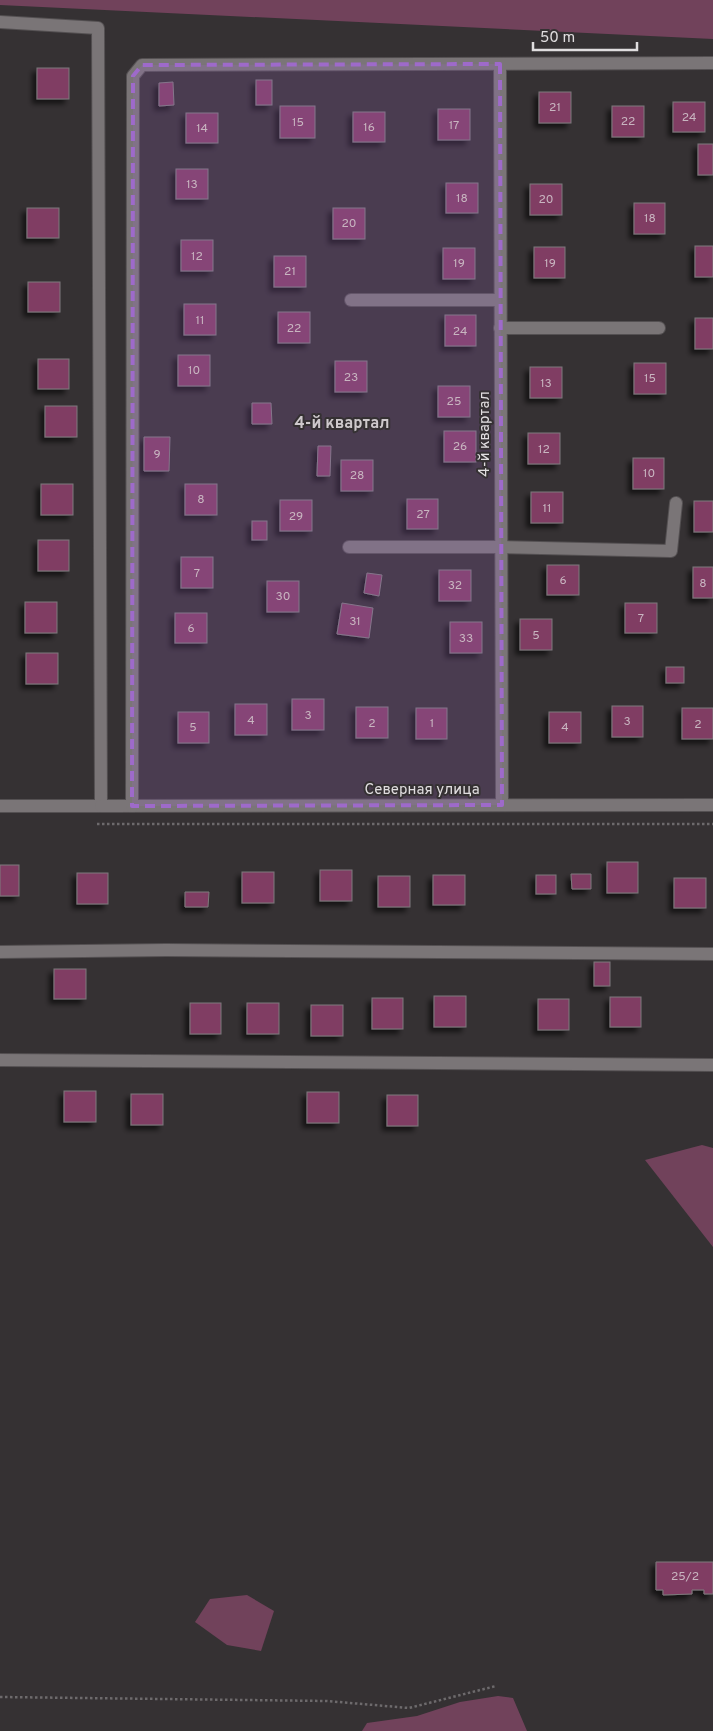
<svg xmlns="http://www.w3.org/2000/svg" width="713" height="1731" viewBox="0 0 713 1731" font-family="Overpass,sans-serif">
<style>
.green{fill:#71425b}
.building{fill:#803e63;stroke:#7e797c;filter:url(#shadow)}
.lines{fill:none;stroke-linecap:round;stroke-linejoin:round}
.minor-casing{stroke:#545052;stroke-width:14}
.path{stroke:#6d6a6c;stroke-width:2.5;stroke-dasharray:2.5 2.5;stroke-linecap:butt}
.minor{stroke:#7a7577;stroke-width:12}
.marked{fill:#9e6aca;fill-opacity:0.2;stroke:#9e6aca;stroke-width:4;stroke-dasharray:10 6;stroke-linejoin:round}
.labels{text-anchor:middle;stroke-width:4;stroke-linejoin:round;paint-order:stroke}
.number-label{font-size:12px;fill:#c8b5c0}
.street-label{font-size:15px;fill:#e0dddf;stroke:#353133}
.neighbourhood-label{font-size:16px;font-weight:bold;fill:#cec9cc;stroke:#353133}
</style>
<defs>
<filter id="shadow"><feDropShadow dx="-4.5" dy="4.5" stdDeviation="2.5" flood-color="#0009"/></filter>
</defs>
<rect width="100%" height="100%" fill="#353133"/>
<g class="green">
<polygon points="0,0 713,0 713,39 0,5"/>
<polygon points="702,1145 713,1148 713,1247 645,1160"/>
<polygon points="247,1595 274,1611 261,1651 227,1645 195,1622 210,1599"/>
<polygon points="498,1696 513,1698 527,1731 362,1731 367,1723 417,1716 460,1702"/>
</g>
<g class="building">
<rect x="37" y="68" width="32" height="31"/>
<rect x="256" y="80" width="16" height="25"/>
<polygon points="173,82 174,105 159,106 159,83"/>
<rect x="539" y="92" width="32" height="31"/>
<rect x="673" y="102" width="32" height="30"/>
<rect x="280" y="106" width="35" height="32"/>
<rect x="612" y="106" width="32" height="31"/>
<rect x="438" y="109" width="32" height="31"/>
<rect x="353" y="112" width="32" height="30"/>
<rect x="186" y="113" width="32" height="30"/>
<rect x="698" y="144" width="15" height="31"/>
<rect x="176" y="169" width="32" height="30"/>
<rect x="446" y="183" width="32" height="30"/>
<rect x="530" y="184" width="32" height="31"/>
<rect x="634" y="203" width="31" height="31"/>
<rect x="27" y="208" width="32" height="30"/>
<rect x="333" y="208" width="32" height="31"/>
<rect x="181" y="240" width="32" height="31"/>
<rect x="695" y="246" width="18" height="31"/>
<rect x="534" y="247" width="31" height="31"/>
<rect x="443" y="248" width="32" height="31"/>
<rect x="274" y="256" width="32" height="31"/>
<rect x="28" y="282" width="32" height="30"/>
<rect x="184" y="304" width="32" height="31"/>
<rect x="278" y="312" width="32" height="31"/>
<rect x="445" y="315" width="31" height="31"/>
<rect x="695" y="318" width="18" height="31"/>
<rect x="178" y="355" width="32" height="31"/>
<rect x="38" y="359" width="31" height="30"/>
<rect x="335" y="361" width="32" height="31"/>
<rect x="634" y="363" width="32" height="31"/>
<rect x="530" y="367" width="32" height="31"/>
<rect x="438" y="386" width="32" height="31"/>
<polygon points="252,403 271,403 272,424 252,424"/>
<rect x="45" y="406" width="32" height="31"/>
<rect x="444" y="431" width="32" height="31"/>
<rect x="528" y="433" width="32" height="31"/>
<polygon points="144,437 170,437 169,471 144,471"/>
<polygon points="318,446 331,446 330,476 317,476"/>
<rect x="633" y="458" width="31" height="31"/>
<rect x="341" y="460" width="32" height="31"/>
<rect x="41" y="484" width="32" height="31"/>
<rect x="185" y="484" width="32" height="31"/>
<rect x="531" y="492" width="32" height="31"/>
<rect x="407" y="499" width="31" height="30"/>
<rect x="280" y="500" width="32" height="31"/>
<rect x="694" y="501" width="19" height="31"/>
<rect x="252" y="521" width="15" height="19"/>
<rect x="38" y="540" width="31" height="31"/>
<rect x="181" y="557" width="32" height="31"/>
<rect x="547" y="565" width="32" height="30"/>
<rect x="693" y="567" width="20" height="31"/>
<rect x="439" y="570" width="32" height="31"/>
<polygon points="367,573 382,575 379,596 364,593"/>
<rect x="267" y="581" width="32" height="31"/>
<rect x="25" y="602" width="32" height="31"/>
<polygon points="342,603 373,608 369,638 337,634"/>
<rect x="625" y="603" width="32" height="30"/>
<rect x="175" y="613" width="32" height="30"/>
<rect x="520" y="619" width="32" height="31"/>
<rect x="450" y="622" width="32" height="31"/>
<rect x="26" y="653" width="32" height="31"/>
<rect x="666" y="667" width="18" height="16"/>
<rect x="292" y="699" width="32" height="31"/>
<rect x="235" y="704" width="32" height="31"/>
<rect x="612" y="706" width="31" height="31"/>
<rect x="356" y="707" width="32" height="31"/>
<rect x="416" y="708" width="31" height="31"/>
<rect x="682" y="708" width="31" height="31"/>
<rect x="178" y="712" width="31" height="31"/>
<rect x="549" y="712" width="32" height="31"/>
<rect x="607" y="862" width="31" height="31"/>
<rect x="0" y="865" width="19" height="31"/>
<rect x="320" y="870" width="32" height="31"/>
<rect x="242" y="872" width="32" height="31"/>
<rect x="77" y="873" width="31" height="31"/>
<polygon points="571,874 591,874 591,889 572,889"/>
<rect x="433" y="875" width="32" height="30"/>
<rect x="536" y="875" width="20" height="19"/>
<rect x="378" y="876" width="32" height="31"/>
<rect x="674" y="878" width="32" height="30"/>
<polygon points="185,892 209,892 208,907 185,907"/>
<rect x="594" y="962" width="16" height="24"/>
<rect x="54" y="969" width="32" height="30"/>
<rect x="434" y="996" width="32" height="31"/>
<rect x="610" y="997" width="31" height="30"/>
<rect x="372" y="998" width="31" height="31"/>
<rect x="538" y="999" width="31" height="31"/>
<rect x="190" y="1003" width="31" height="31"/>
<rect x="247" y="1003" width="32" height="31"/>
<rect x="311" y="1005" width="32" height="31"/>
<rect x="64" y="1091" width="32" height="31"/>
<rect x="307" y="1092" width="32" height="31"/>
<rect x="131" y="1094" width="32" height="31"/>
<rect x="387" y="1095" width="31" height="31"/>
<polygon points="656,1562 713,1562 713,1594 704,1594 704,1590 692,1590 692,1594 663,1595 663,1590 656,1590"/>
</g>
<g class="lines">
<g class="minor-casing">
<g id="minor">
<polyline points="0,22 98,28 101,806 0,806"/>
<polyline points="500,64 502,805"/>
<polyline points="351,300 500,300"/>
<polyline points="500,328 659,328"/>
<polyline points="349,547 501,547 671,551 676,503"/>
<polyline points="101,806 713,805"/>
<polyline points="132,806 133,76 142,65 713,63"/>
<polyline points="0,952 166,950 713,954"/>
<polyline points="0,1060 713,1065"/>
</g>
</g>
<g class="path">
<polyline points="97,824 713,824"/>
<polyline points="0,1697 327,1701 409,1708 496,1686"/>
</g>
<use href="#minor" class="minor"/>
</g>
<path class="marked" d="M500 64 502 805 132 806 133 76 142 65Z"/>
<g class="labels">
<g class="number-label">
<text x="555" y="111">21</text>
<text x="689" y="121">24</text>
<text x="628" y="125">22</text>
<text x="298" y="126">15</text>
<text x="454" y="129">17</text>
<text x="369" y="131">16</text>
<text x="202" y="132">14</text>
<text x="192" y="188">13</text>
<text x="462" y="202">18</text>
<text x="546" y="203">20</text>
<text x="650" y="222">18</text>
<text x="349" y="227">20</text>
<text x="197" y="260">12</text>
<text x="459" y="267">19</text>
<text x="550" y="267">19</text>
<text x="290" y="275">21</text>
<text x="200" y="324">11</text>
<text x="294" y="332">22</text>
<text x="460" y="335">24</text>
<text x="194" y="374">10</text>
<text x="351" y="381">23</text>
<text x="650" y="382">15</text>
<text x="546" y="387">13</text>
<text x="454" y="405">25</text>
<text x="460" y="450">26</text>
<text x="544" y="453">12</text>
<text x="157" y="458">9</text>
<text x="649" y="477">10</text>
<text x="357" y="479">28</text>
<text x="201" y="503">8</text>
<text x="547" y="512">11</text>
<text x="423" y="518">27</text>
<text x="296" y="520">29</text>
<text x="197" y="577">7</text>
<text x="563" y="584">6</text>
<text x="703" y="587">8</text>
<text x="455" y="589">32</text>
<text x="283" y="600">30</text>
<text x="641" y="622">7</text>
<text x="355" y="625">31</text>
<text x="191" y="632">6</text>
<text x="536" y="639">5</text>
<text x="466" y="642">33</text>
<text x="308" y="719">3</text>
<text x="251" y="724">4</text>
<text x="627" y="725">3</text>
<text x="372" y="727">2</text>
<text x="432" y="727">1</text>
<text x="698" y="728">2</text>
<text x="193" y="731">5</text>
<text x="565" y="731">4</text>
<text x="685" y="1580">25/2</text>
</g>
<g class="street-label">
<text transform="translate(484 434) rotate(-90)" y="5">4-й квартал</text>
<text x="422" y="794">Северная улица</text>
</g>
<g class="neighbourhood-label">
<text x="342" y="428">4-й квартал</text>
</g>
</g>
<path d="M533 42v8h104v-8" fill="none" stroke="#e0dddf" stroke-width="2.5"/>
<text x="540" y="42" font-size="15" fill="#e0dddf" stroke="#353133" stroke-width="4" paint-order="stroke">50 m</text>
</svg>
